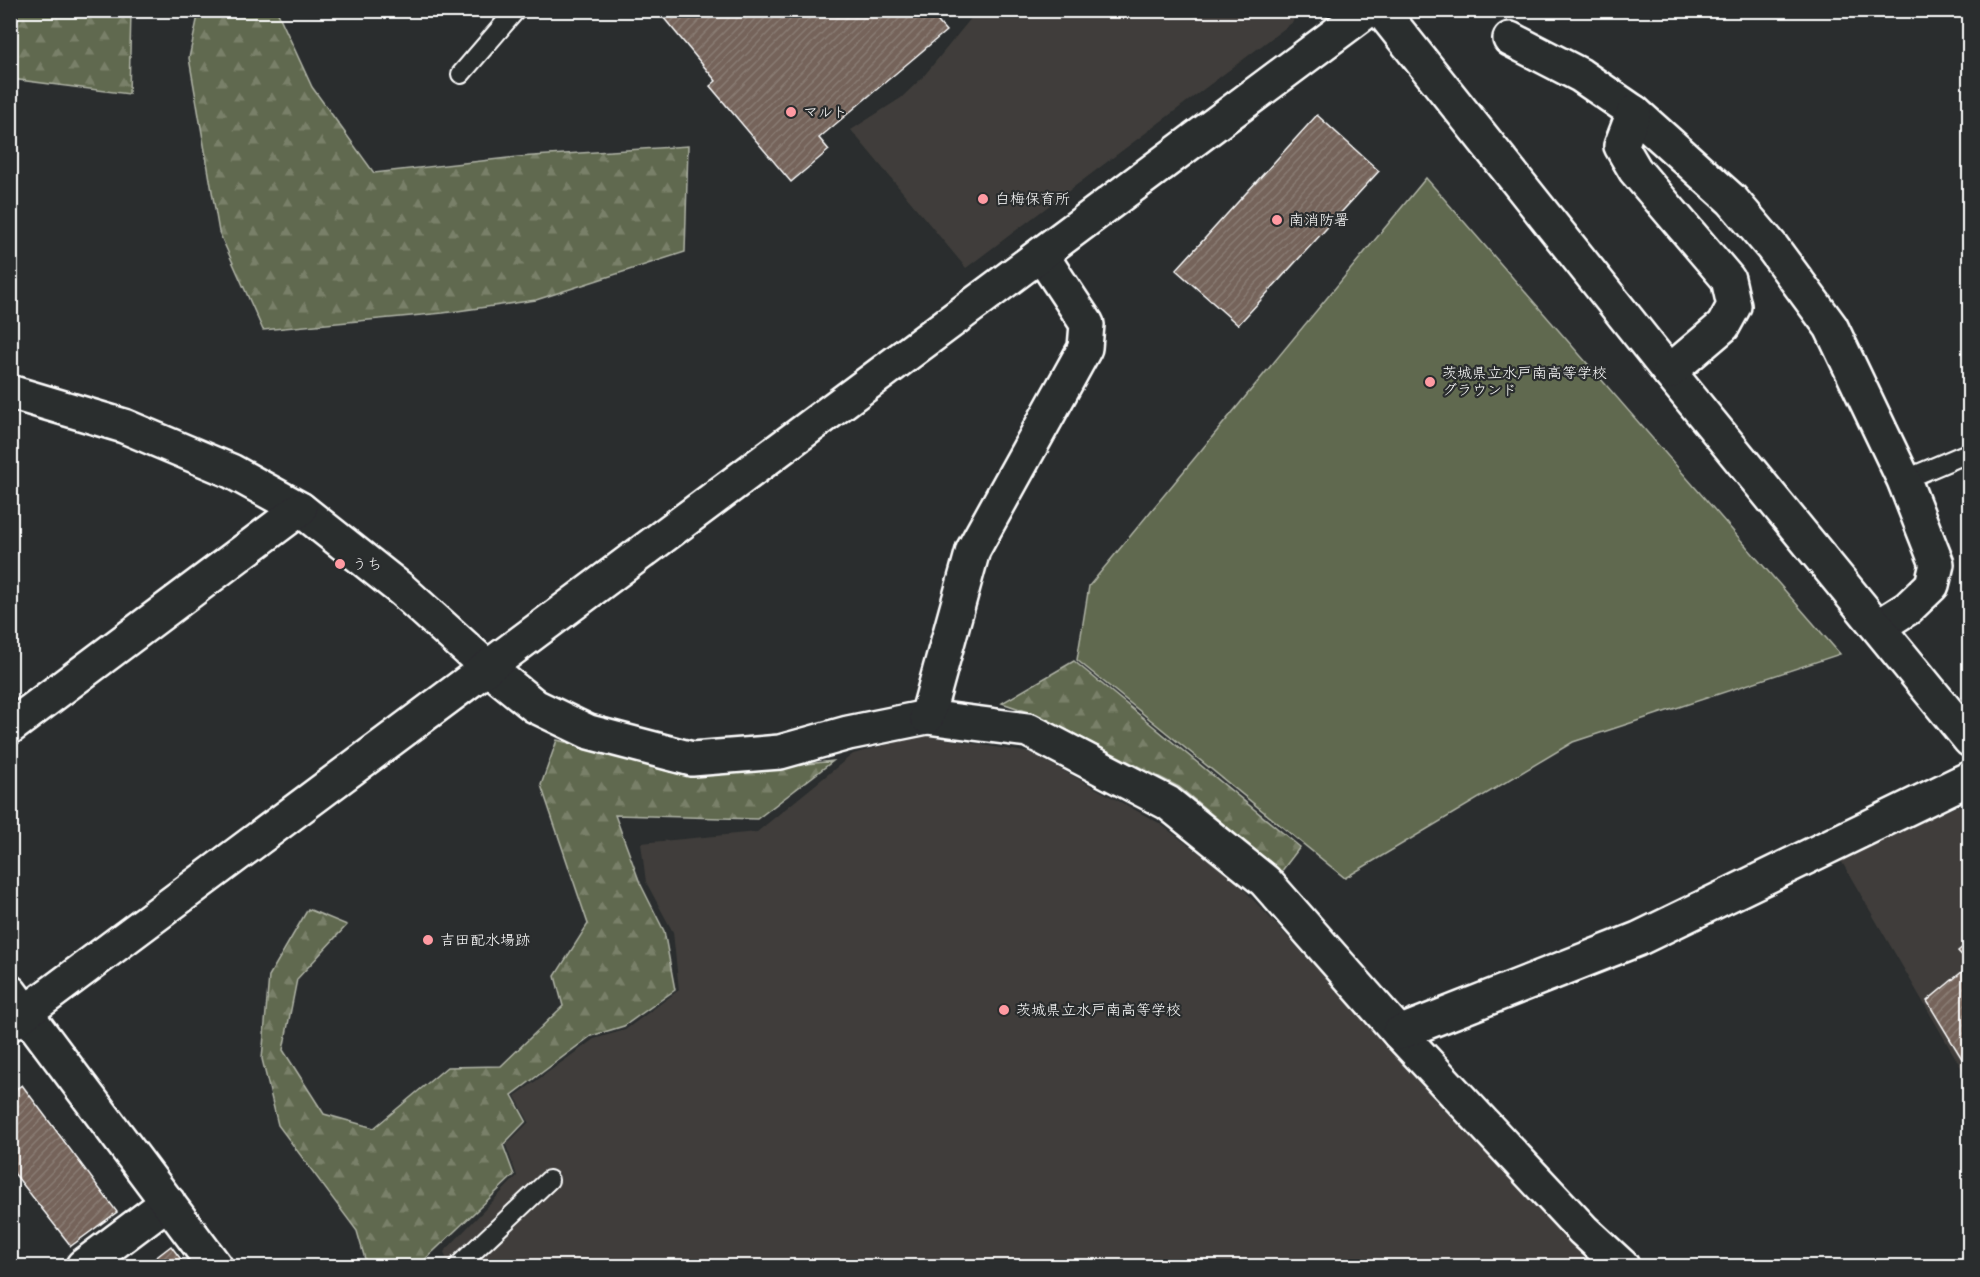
<svg xmlns="http://www.w3.org/2000/svg" width="1980" height="1277" viewBox="0 0 1980 1277" font-family="'Shantell Sans','Klee One',sans-serif">
<style>
.built{fill:#403e3b}
.forest{fill:url(#forest-firs);stroke:#b0b4a7;stroke-width:1.5}
.pitch{fill:#61694f;stroke:#b0b4a7;stroke-width:1.5}
.building{fill:url(#building-hatch);stroke:#fff;stroke-width:1.5}
.lines{fill:none;stroke-linecap:round;stroke-linejoin:round}
.service-casing{stroke:#fff;stroke-width:22}
.minor-casing{stroke:#fff;stroke-width:38}
.tertiary-casing{stroke:#fff;stroke-width:38}
.service{stroke:#2a2d2e;stroke-width:18}
.minor{stroke:#2a2d2e;stroke-width:33}
.tertiary{stroke:#2a2d2e;stroke-width:33}
.poi-dot{fill:#ff9aa2;stroke:#2a2d2e;stroke-width:2}
.labels{text-anchor:middle;stroke-width:4.5;stroke-linejoin:round;paint-order:stroke}
.poi-label{font-size:15px;fill:#fff;stroke:#2a2d2e;text-anchor:start}
</style>
<defs>
<pattern id="forest-firs" width="22" height="20" patternUnits="userSpaceOnUse" patternTransform="scale(1.5)"><rect width="22" height="20" fill="#61694f"/><path d="M5 1l3.5 6h-7zM16 11l3.5 6h-7z" fill="#798069"/></pattern>
<pattern id="building-hatch" width="6" height="6" patternUnits="userSpaceOnUse" patternTransform="scale(1.5)"><rect width="6" height="6" fill="#74645a"/><path d="M-1 1l2-2M0 6l6-6M5 7l2-2" fill="none" stroke="#897b73"/></pattern>
</defs>
<rect width="100%" height="100%" fill="#2a2d2e"/>
<filter id="ink" filterUnits="userSpaceOnUse"><feTurbulence type="fractalNoise" baseFrequency=".0167" numOctaves="2"/><feDisplacementMap in="SourceGraphic" scale="12" xChannelSelector="R" yChannelSelector="G"/><feConvolveMatrix kernelMatrix="1 2 1 2 8 2 1 2 1" color-interpolation-filters="sRGB"/></filter>
<g filter="url(#ink)">
<g class="built">
<polygon points="977,11 1294,11 1293,22 966,268 851,130 901,98 923,77"/>
<polygon points="921,735 1031,753 1159,823 1235,880 1592,1266 449,1266 444,1252 517,1176 506,1145 529,1122 515,1096 594,1039 625,1030 679,990 673,932 646,882 641,843 757,832 853,754"/>
<polygon points="1960,805 1969,817 1969,1081 1839,857"/>
</g>
<g class="forest">
<polygon points="11,10 131,11 129,94 11,79"/>
<polygon points="199,11 277,11 312,87 374,173 518,157 688,146 685,252 536,300 443,313 263,330 219,232 189,58"/>
<polygon points="1074,661 1300,847 1281,872 1179,787 1037,715 1002,703"/>
<polygon points="557,740 673,769 735,772 833,761 757,819 615,815 640,883 664,931 675,990 624,1026 591,1036 512,1095 526,1121 503,1145 514,1175 418,1266 367,1266 357,1231 278,1125 262,1059 269,976 308,909 347,925 297,979 283,1050 324,1114 374,1128 447,1067 501,1066 563,1006 555,976 588,924 541,785"/>
</g>
<polygon class="pitch" points="1426,178 1840,654 1573,742 1345,878 1077,660 1089,586"/>
<g class="building">
<polygon points="939,10 933,16 946,31 819,138 829,150 791,182 710,86 716,81 658,11"/>
<polygon points="1317,115 1379,171 1238,325 1176,270"/>
<polygon points="1970,941 1970,964 1958,951"/>
<polygon points="1970,965 1970,1072 1927,1001"/>
<polygon points="22,1085 117,1212 71,1246 10,1168 10,1093"/>
<polygon points="171,1246 186,1266 145,1266"/>
</g>
<g class="lines">
<g class="service-casing">
<g id="service">
<polyline points="461,74 516,10"/>
<polyline points="1904,480 1970,452"/>
<polyline points="458,1266 549,1180"/>
</g>
</g>
<g class="minor-casing">
<g id="minor">
<polyline points="1510,39 1580,75 1634,112 1732,200 1772,247 1831,327 1904,480 1937,564 1932,585 1908,608 1878,627"/>
<polyline points="10,392 124,426 231,471 300,509 402,590 487,667 535,706 589,732 692,759 780,752 848,733 927,717 1028,730 1168,803 1265,881 1399,1033 1583,1230 1622,1266"/>
<polyline points="927,717 973,550 1085,348 1087,324 1042,256"/>
<polyline points="10,727 300,509"/>
<polyline points="83,1266 168,1202"/>
</g>
</g>
<g class="tertiary-casing">
<g id="tertiary">
<polyline points="1381,10 1669,372 1970,740"/>
<polyline points="1634,112 1621,146 1635,170 1728,279 1734,306 1723,326 1669,372"/>
<polyline points="10,992 215,1266"/>
<polyline points="10,1024 1368,10"/>
<polyline points="1399,1033 1638,939 1970,778"/>
</g>
</g>
<use href="#service" class="service"/>
<use href="#minor" class="minor"/>
<use href="#tertiary" class="tertiary"/>
</g>
</g>
<g class="poi-dot">
<circle cx="791" cy="112" r="6"/>
<circle cx="983" cy="199" r="6"/>
<circle cx="1277" cy="220" r="6"/>
<circle cx="1430" cy="382" r="6"/>
<circle cx="340" cy="564" r="6"/>
<circle cx="428" cy="940" r="6"/>
<circle cx="1004" cy="1010" r="6"/>
</g>
<g class="labels">
<g class="poi-label">
<text x="803" y="117">マルト</text>
<text x="995" y="204">白梅保育所</text>
<text x="1289" y="225">南消防署</text>
<text x="1442" y="378">茨城県立水戸南高等学校<tspan x="1442" dy="17">グラウンド</tspan></text>
<text x="352" y="569">うち</text>
<text x="440" y="945">吉田配水場跡</text>
<text x="1016" y="1015">茨城県立水戸南高等学校</text>
</g>
</g>
<rect width="1980" height="1277" fill="none" stroke="#2a2d2e" stroke-width="36"/>
<rect x="18" y="18" width="1944" height="1241" fill="none" stroke="#fff" stroke-width="2" filter="url(#ink)"/>
</svg>
